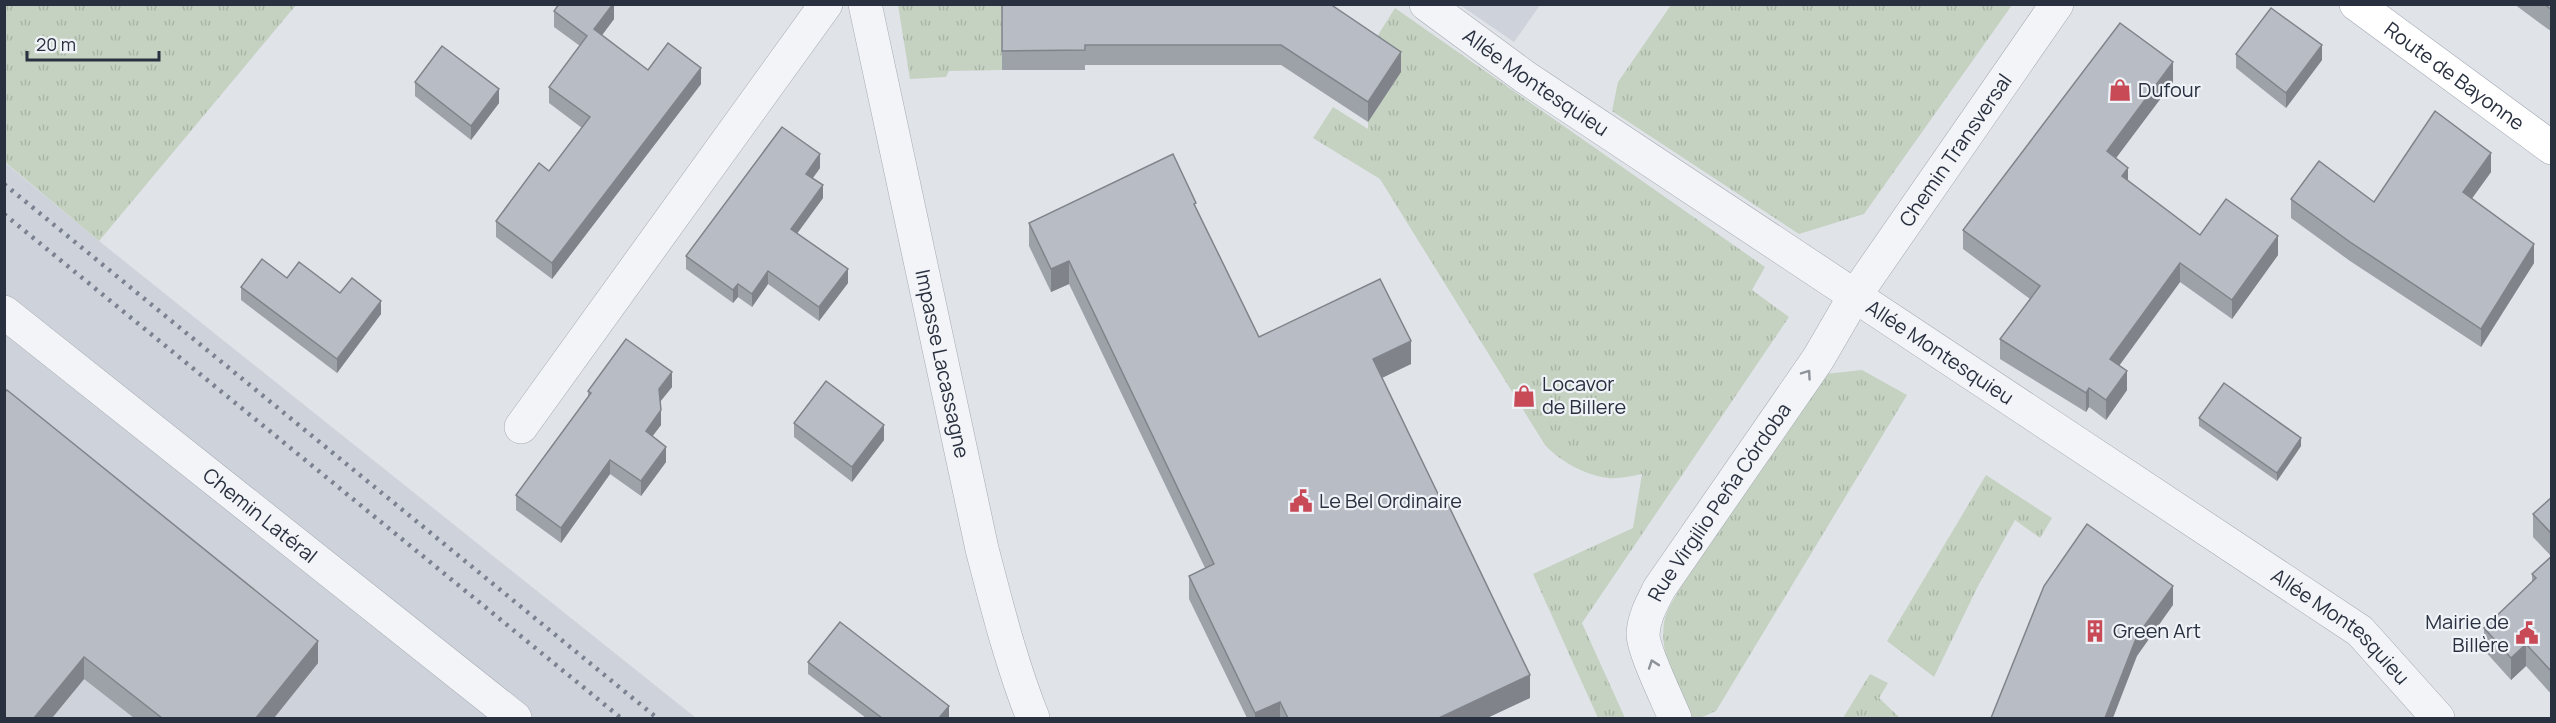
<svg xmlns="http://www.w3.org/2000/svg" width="2556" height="723" viewBox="0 0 2556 723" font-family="Manrope,sans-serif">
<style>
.built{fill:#ced2da}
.grass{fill:url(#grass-tufts)}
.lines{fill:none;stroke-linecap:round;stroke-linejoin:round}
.minor-casing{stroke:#a5aab2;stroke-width:34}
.major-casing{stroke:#a0a7b3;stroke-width:34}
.minor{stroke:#f2f4f7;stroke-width:33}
.major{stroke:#fff;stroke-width:33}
.rail{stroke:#7a8291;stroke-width:4.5;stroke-dasharray:3 6;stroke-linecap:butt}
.wall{fill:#9da2a9}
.shaded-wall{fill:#80848a}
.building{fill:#b7bcc5;stroke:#80848a;stroke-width:1.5}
.oneway{stroke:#8e929b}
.labels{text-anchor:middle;stroke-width:4.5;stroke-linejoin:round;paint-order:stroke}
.street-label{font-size:20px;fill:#29303f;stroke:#eff2f6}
.poi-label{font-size:20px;fill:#29303f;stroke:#eff2f6;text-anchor:start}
</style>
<defs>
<pattern id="grass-tufts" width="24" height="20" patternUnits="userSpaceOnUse" patternTransform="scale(1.5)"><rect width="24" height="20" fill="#c5d2c1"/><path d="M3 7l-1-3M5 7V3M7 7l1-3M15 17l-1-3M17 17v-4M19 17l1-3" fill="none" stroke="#a9b5a7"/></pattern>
</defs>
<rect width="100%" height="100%" fill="#e0e3e8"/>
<g class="built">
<polygon points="1460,5 1540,5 1514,42"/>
<polygon points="4,162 99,241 696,718 5,718"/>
</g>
<g class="grass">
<polygon points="4,5 5,4 296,5 99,241 5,162"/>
<polygon points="898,5 1002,5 1002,70 949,71 946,77 910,79"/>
<polygon points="1671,5 1671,4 2012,5 1864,214 1799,234 1612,111 1618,82"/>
<path d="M1395 8 1765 267 1752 290 1789 317 1582 623 1625 718H1598L1533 574 1633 528 1642 474C1631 476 1619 479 1608 478 1585 475 1561 462 1545 445L1380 179 1313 138 1333 107 1368 129V122L1401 72 1368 51Z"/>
<path d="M1862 370 1907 395 1716 711 1700 718H1691C1678 688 1657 653 1665 618 1668 607 1677 595 1682 584L1825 374Z"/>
<polygon points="1986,475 2052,518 2040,538 2015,520 1978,586 1934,677 1887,641"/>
<polygon points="1870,674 1888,683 1879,698 1900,718 1843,718"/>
</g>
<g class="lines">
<g class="minor-casing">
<g id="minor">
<path id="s1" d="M865 4 982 549C997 606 1011 663 1033 718"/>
<path id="s2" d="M1426 4 1525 77 2360 631 2438 718"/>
<path id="s3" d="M4 312 515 718"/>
<polyline points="521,427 826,4"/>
<path id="s4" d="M1675 718C1668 701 1643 650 1643 634 1644 617 1652 603 1659 589L1818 359 1854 297 2057 4"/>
</g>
</g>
<g class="major-casing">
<g id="major">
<path id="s5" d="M2356 4 2552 148"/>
</g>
</g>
<use href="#minor" class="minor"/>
<use href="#major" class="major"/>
<g class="rail">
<polyline points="4,184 657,718"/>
<polyline points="4,214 621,718"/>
</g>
</g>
<g class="wall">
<polygon points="614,4 614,19 602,35 648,70 701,84 552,279 496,237 496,221 549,171 582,128 549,103 549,87 580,46 554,27 554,11"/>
<polygon points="1002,4 1330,4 1401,72 1368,122 1281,65 1085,65 1085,70 1002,70"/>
<polygon points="2514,4 2552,4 2552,32"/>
<polygon points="2236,54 2322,60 2286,108 2236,68"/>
<polygon points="415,82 499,103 471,140 415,96"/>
<polygon points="2173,82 2116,158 2128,181 2200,235 2278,255 2232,319 2180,282 2119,366 2127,390 2106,420 2089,407 2086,412 2000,359 2000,339 2030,299 1963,249 1963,230"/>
<polygon points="820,168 813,178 823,198 797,233 848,283 819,321 768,284 752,307 738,297 733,303 686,269 686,256"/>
<polygon points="2491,172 2472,198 2534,263 2481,347 2350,261 2291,218 2291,199 2374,202"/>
<polygon points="1196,209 1259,337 1411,364 1382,378 1530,698 1487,718 1247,718 1189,599 1189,576 1205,568 1069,284 1051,292 1029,246 1029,223"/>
<polygon points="287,278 340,293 381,314 337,373 241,300 241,287"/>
<polygon points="672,387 660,402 661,425 652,436 666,462 641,496 610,474 561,543 516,510 516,495 588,397 588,391"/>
<polygon points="4,393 318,663 274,718 134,718 84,679 52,718 4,718"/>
<polygon points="2199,418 2301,446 2277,481 2199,426"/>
<polygon points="794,423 884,440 852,482 794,437"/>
<polygon points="2552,497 2552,695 2526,666 2511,680 2484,650 2484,628 2532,582 2532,574 2551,556 2533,537 2533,514"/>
<polygon points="808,662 949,718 866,718 808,674"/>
</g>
<g class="shaded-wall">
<polygon points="613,4 614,4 614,19 594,46 594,29"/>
<polygon points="2322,45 2322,60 2286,108 2286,93"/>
<polygon points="1401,52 1401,72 1368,122 1368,102"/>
<polygon points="2173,62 2173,82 2107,170 2107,151"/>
<polygon points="701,68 701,84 552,279 552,263"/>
<polygon points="499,89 499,103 471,140 471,126"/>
<polygon points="2491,153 2491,172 2463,211 2463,192"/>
<polygon points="820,154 820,168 806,187 806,174"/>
<polygon points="2128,168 2128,187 2122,176"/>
<polygon points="823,185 823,198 791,242 791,229"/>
<polygon points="2278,236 2278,255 2232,319 2232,300"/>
<polygon points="2534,244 2534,263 2481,347 2481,329"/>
<polygon points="1069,261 1069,284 1051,292 1051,269"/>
<polygon points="2180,263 2180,282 2110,378 2110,359"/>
<polygon points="848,269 848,283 819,321 819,307"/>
<polygon points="768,271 768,284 752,307 752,294"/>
<polygon points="738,284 738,297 733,303 733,290"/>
<polygon points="381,301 381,314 337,373 337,359"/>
<polygon points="1411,341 1411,364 1373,382 1373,359"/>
<polygon points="2127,371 2127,390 2106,420 2106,400"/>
<polygon points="672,372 672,387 659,403 659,389"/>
<polygon points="2089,388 2089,407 2086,412 2086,393"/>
<polygon points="661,410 661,425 646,445 646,431"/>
<polygon points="884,425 884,440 852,482 852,467"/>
<polygon points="2301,438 2301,446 2277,481 2277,473"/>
<polygon points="666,447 666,462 641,496 641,481"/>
<polygon points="610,460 610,474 561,543 561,528"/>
<polygon points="2173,586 2173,605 2137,656 2113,718 2105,718 2137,636"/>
<polygon points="318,641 318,663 274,718 256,718"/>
<polygon points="2526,644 2526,666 2511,680 2511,658"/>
<polygon points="84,657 84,679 52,718 34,718"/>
<polygon points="1530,675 1530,698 1487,718 1439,718"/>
<polygon points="1280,702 1280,718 1255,718 1255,713"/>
<polygon points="949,706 949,718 939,718"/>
</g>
<g class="building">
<polygon points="559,4 613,4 594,29 648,70 668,43 701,68 552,263 496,221 539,163 549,171 590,117 549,87 587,36 554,11"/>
<polygon points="1002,4 1330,4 1401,52 1368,102 1281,45 1085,45 1085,50 1002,51"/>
<polygon points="2544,4 2552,4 2552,10"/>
<polygon points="2271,8 2322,45 2286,93 2236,54"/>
<polygon points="2120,23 2173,62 2107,151 2128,168 2122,176 2200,235 2226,199 2278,236 2232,300 2180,263 2110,359 2127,371 2106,400 2089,388 2086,393 2000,339 2040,286 1963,230"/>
<polygon points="442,46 499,89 471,126 415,82"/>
<polygon points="2435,111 2491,153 2463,192 2534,244 2481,329 2350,242 2291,199 2319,161 2374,202"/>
<polygon points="782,127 820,154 806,174 823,185 791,229 848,269 819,307 768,271 752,294 738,284 733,290 686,256"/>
<polygon points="1173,154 1196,203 1194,204 1259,337 1380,279 1411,341 1373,359 1439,496 1443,494 1530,675 1439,718 1288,718 1280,702 1255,713 1189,576 1214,564 1069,261 1051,269 1029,223"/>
<polygon points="262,259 287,278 299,262 340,293 352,278 381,301 337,359 241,287"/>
<polygon points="626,339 672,372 659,389 661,410 646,431 666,447 641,481 610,460 561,528 516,495 591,393 588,391"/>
<polygon points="826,381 884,425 852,467 794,423"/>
<polygon points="2224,383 2301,438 2277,473 2199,418"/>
<polygon points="7,390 318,641 256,718 162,718 84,657 34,718 4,718 4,393"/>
<polygon points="2552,497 2552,534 2533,514"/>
<polygon points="2087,524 2173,586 2137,636 2105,718 1991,718 2044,586"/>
<polygon points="2552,556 2552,672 2526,644 2511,658 2484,628 2536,578 2532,574"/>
<polygon points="840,622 949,706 939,718 882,718 808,662"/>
</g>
<defs><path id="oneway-chevron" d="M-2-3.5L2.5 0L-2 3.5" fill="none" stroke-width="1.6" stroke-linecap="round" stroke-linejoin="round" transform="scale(1.5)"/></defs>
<g class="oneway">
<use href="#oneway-chevron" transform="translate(1807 374) rotate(-55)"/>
<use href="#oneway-chevron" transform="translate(1653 664) rotate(-109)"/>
</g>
<defs>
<g id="shop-bare" transform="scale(1.8)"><path d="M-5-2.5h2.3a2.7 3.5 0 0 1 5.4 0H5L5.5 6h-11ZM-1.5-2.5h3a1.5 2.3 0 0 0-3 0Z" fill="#c84a57" stroke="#eff2f6" stroke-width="2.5" paint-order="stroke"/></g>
<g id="civic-bare" transform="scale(1.8)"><path d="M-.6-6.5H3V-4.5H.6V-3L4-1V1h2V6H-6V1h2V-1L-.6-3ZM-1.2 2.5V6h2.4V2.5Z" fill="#c84a57" stroke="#eff2f6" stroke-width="2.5" paint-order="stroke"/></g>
<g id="building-bare" transform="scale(1.8)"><path d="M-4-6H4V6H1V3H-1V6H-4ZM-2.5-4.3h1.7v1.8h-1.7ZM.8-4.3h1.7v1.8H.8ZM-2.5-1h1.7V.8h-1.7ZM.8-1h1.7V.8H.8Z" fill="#c84a57" stroke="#eff2f6" stroke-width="2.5" paint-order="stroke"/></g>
</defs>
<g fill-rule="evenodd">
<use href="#shop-bare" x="2120" y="90"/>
<use href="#shop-bare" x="1524" y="396"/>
<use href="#civic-bare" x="1301" y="501"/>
<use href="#building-bare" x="2095" y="631"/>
<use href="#civic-bare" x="2527" y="633"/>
</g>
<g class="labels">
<g class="street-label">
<text dy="7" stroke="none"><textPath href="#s5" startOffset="122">Route de Bayonne</textPath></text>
<text dy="7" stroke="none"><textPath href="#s2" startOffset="135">Allée Montesquieu</textPath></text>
<text dy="7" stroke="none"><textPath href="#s4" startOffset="668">Chemin Transversal</textPath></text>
<text dy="7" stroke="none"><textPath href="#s2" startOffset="621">Allée Montesquieu</textPath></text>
<text dy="7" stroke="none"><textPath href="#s1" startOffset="368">Impasse Lacassagne</textPath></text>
<text dy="7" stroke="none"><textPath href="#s4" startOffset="244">Rue Virgilio Peña Córdoba</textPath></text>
<text dy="7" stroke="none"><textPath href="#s3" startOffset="327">Chemin Latéral</textPath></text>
<text dy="7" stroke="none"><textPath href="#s2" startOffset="1107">Allée Montesquieu</textPath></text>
</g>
<g class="poi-label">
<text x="2138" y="97">Dufour</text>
<text x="1542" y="391">Locavor<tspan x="1542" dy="23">de Billere</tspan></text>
<text x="1319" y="508">Le Bel Ordinaire</text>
<text x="2509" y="629" text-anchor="end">Mairie de<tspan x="2509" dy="23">Billère</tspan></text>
<text x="2113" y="638">Green Art</text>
</g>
</g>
<rect width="2556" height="723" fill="none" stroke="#29303f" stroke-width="12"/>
<path d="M27 51v9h132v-9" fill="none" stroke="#29303f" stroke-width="3"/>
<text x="36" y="51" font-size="18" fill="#29303f" stroke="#eff2f6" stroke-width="4.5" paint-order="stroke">20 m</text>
</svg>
